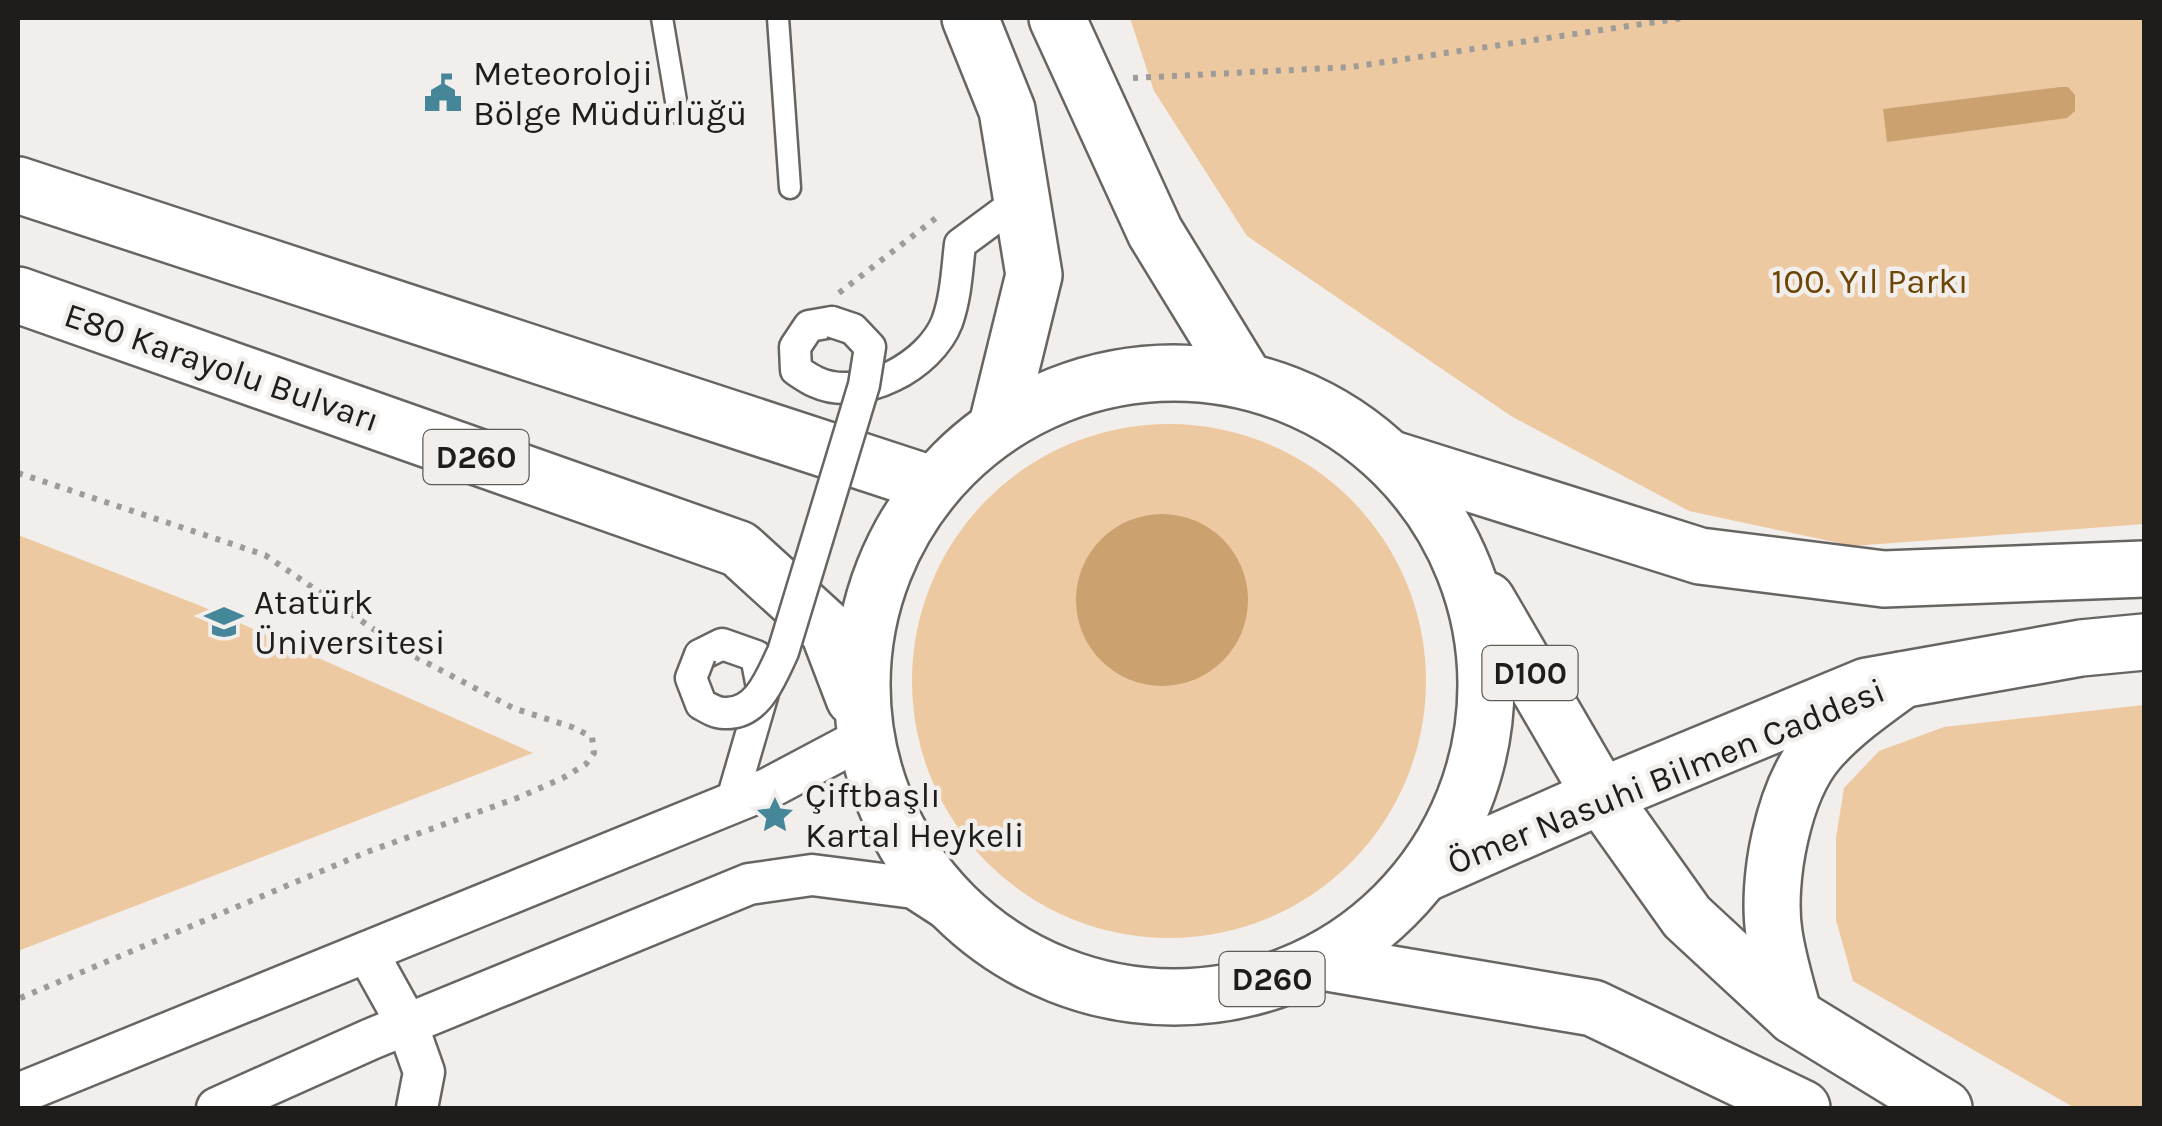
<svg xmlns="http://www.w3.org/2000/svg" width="2162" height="1126" viewBox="0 0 2162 1126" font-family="Karla,sans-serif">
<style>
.green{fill:#edc9a1}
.water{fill:#cca170}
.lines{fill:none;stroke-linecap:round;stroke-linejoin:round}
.service-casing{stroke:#676562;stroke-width:25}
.pedestrian-casing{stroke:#676562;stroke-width:35}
.minor-casing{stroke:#676562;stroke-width:45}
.secondary-casing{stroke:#676562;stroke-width:60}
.primary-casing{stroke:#676562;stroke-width:60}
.trunk-casing{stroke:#676562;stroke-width:60}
.path{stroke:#9e9c99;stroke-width:6;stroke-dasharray:5 8;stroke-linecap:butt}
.service{stroke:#fff;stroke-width:20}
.pedestrian{stroke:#fff;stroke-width:30}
.minor{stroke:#fff;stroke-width:40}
.secondary{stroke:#fff;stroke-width:55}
.primary{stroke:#fff;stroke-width:55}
.trunk{stroke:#fff;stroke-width:55}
.pedestrian-bridge-casing{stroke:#676562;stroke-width:35;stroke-linecap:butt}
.pedestrian-bridge{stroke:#fff;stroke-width:30}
.labels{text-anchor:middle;stroke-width:9;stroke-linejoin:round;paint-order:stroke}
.shield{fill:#f1eeeb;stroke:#5d5c5a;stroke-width:2.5}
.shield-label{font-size:32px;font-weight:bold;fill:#1e1d1c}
.poi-label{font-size:35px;fill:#1e1d1c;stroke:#f1eeeb;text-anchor:start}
.park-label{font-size:35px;fill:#6f4506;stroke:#f1eeeb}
.street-label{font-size:35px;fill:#1e1d1c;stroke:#f1eeeb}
</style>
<rect width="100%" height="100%" fill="#f1eeeb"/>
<g class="green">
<polygon points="1130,18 2144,18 2144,524 1853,546 1689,511 1511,416 1247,236 1154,91"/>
<circle cx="1169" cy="681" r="257"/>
<polygon points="18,535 201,606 533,753 18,951"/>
<polygon points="2144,705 2144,1108 2075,1108 1853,981 1836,920 1836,838 1844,788 1879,751 1944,727"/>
</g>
<g class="water">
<polygon points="2061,87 2068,87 2075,95 2075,111 2067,118 1887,142 1883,109"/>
<circle cx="1162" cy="600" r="86"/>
</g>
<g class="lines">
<g class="service-casing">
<g id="service">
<polyline points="662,18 678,113"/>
<polyline points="778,18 790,188"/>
</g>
</g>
<g class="pedestrian-casing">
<g id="pedestrian">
<path d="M832 322 809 326 795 347 796 370C802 374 809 379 816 382 861 403 930 366 947 322 956 297 957 270 960 244L1021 199"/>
<polyline points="700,655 722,644 756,656 763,693 731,803"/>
</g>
</g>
<g class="minor-casing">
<g id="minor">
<polyline points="367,952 407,1024 424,1072 417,1108"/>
<polyline points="18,1094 769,788 865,737"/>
<polyline points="217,1108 371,1039 749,884 812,875 914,888 968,923"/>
</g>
</g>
<g class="secondary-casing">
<g id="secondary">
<polyline points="1392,459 1700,556 1884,579 2144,569"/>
<polyline points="1424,874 1601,796 1867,686 2081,648 2144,642"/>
</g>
</g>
<g class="primary-casing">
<g id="primary">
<polyline points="970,18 1007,110 1034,275 997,425"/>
<polyline points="1057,18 1155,232 1245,379"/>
</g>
</g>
<g class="trunk-casing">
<g id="trunk">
<polyline points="18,185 931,484"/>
<polyline points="18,295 739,549 828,630 854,698"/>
<circle cx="1174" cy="685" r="312"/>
<polyline points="1487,600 1601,796 1687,917 1794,1016 1944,1108"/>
<polyline points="1321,962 1593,1008 1802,1108"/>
<path d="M1794 1016C1787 989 1778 961 1774 933 1766 881 1783 790 1819 749 1843 722 1873 701 1902 680"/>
</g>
</g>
<g class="path">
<polyline points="1133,78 1351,67 1683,18"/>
<polyline points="839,293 936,218"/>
<polyline points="18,473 265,555 410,654 513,708 572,727 592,737 594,753 586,764 563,778 520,797 367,852 18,999"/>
</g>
<use href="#service" class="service"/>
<use href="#pedestrian" class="pedestrian"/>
<use href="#minor" class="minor"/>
<use href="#secondary" class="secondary"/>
<use href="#primary" class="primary"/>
<use href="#trunk" class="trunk"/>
<g class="pedestrian-bridge-casing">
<path id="pedestrian-bridge" d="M700 655 691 678 701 704C708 708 716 713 724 713 758 715 771 677 783 652L864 385 870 347 853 329 832 322"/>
</g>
<use href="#pedestrian-bridge" class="pedestrian-bridge"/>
</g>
<defs>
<g id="civic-bare" transform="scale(3)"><path d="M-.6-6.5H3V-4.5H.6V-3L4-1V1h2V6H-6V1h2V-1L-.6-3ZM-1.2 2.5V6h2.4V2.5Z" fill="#458699" stroke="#f1eeeb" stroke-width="2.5" paint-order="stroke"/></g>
<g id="university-bare" transform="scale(3)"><path d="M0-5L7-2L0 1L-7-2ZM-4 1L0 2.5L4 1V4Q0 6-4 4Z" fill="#458699" stroke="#f1eeeb" stroke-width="2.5" paint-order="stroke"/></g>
<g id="sight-bare" transform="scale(3)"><path d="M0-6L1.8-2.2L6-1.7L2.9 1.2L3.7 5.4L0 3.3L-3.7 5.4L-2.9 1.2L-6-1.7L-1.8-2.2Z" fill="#458699" stroke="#f1eeeb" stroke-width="2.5" paint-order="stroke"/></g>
</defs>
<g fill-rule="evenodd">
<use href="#civic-bare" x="443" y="93"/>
<use href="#university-bare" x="224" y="622"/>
<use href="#sight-bare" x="775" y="815"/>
</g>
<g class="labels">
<g class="shield">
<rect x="423.5" y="430" width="105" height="54" rx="8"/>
<rect x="1482.5" y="646" width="95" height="54" rx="8"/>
<rect x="1219.5" y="952" width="105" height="54" rx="8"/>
</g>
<g class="shield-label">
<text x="476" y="468">D260</text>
<text x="1530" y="684">D100</text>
<text x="1272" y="990">D260</text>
</g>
<g class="poi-label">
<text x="473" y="85">Meteoroloji<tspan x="473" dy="40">Bölge Müdürlüğü</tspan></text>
<text x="254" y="614">Atatürk<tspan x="254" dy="40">Üniversitesi</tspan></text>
<text x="805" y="807">Çiftbaşlı<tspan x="805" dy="40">Kartal Heykeli</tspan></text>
</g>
<g class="park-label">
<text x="1870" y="293">100. Yıl Parkı</text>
</g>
<g class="street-label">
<text transform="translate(222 367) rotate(19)" y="12">E80 Karayolu Bulvarı</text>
<text transform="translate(1666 776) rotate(-22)" y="12">Ömer Nasuhi Bilmen Caddesi</text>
</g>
</g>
<rect width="2162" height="1126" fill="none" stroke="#1e1d1c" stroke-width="40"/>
</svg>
